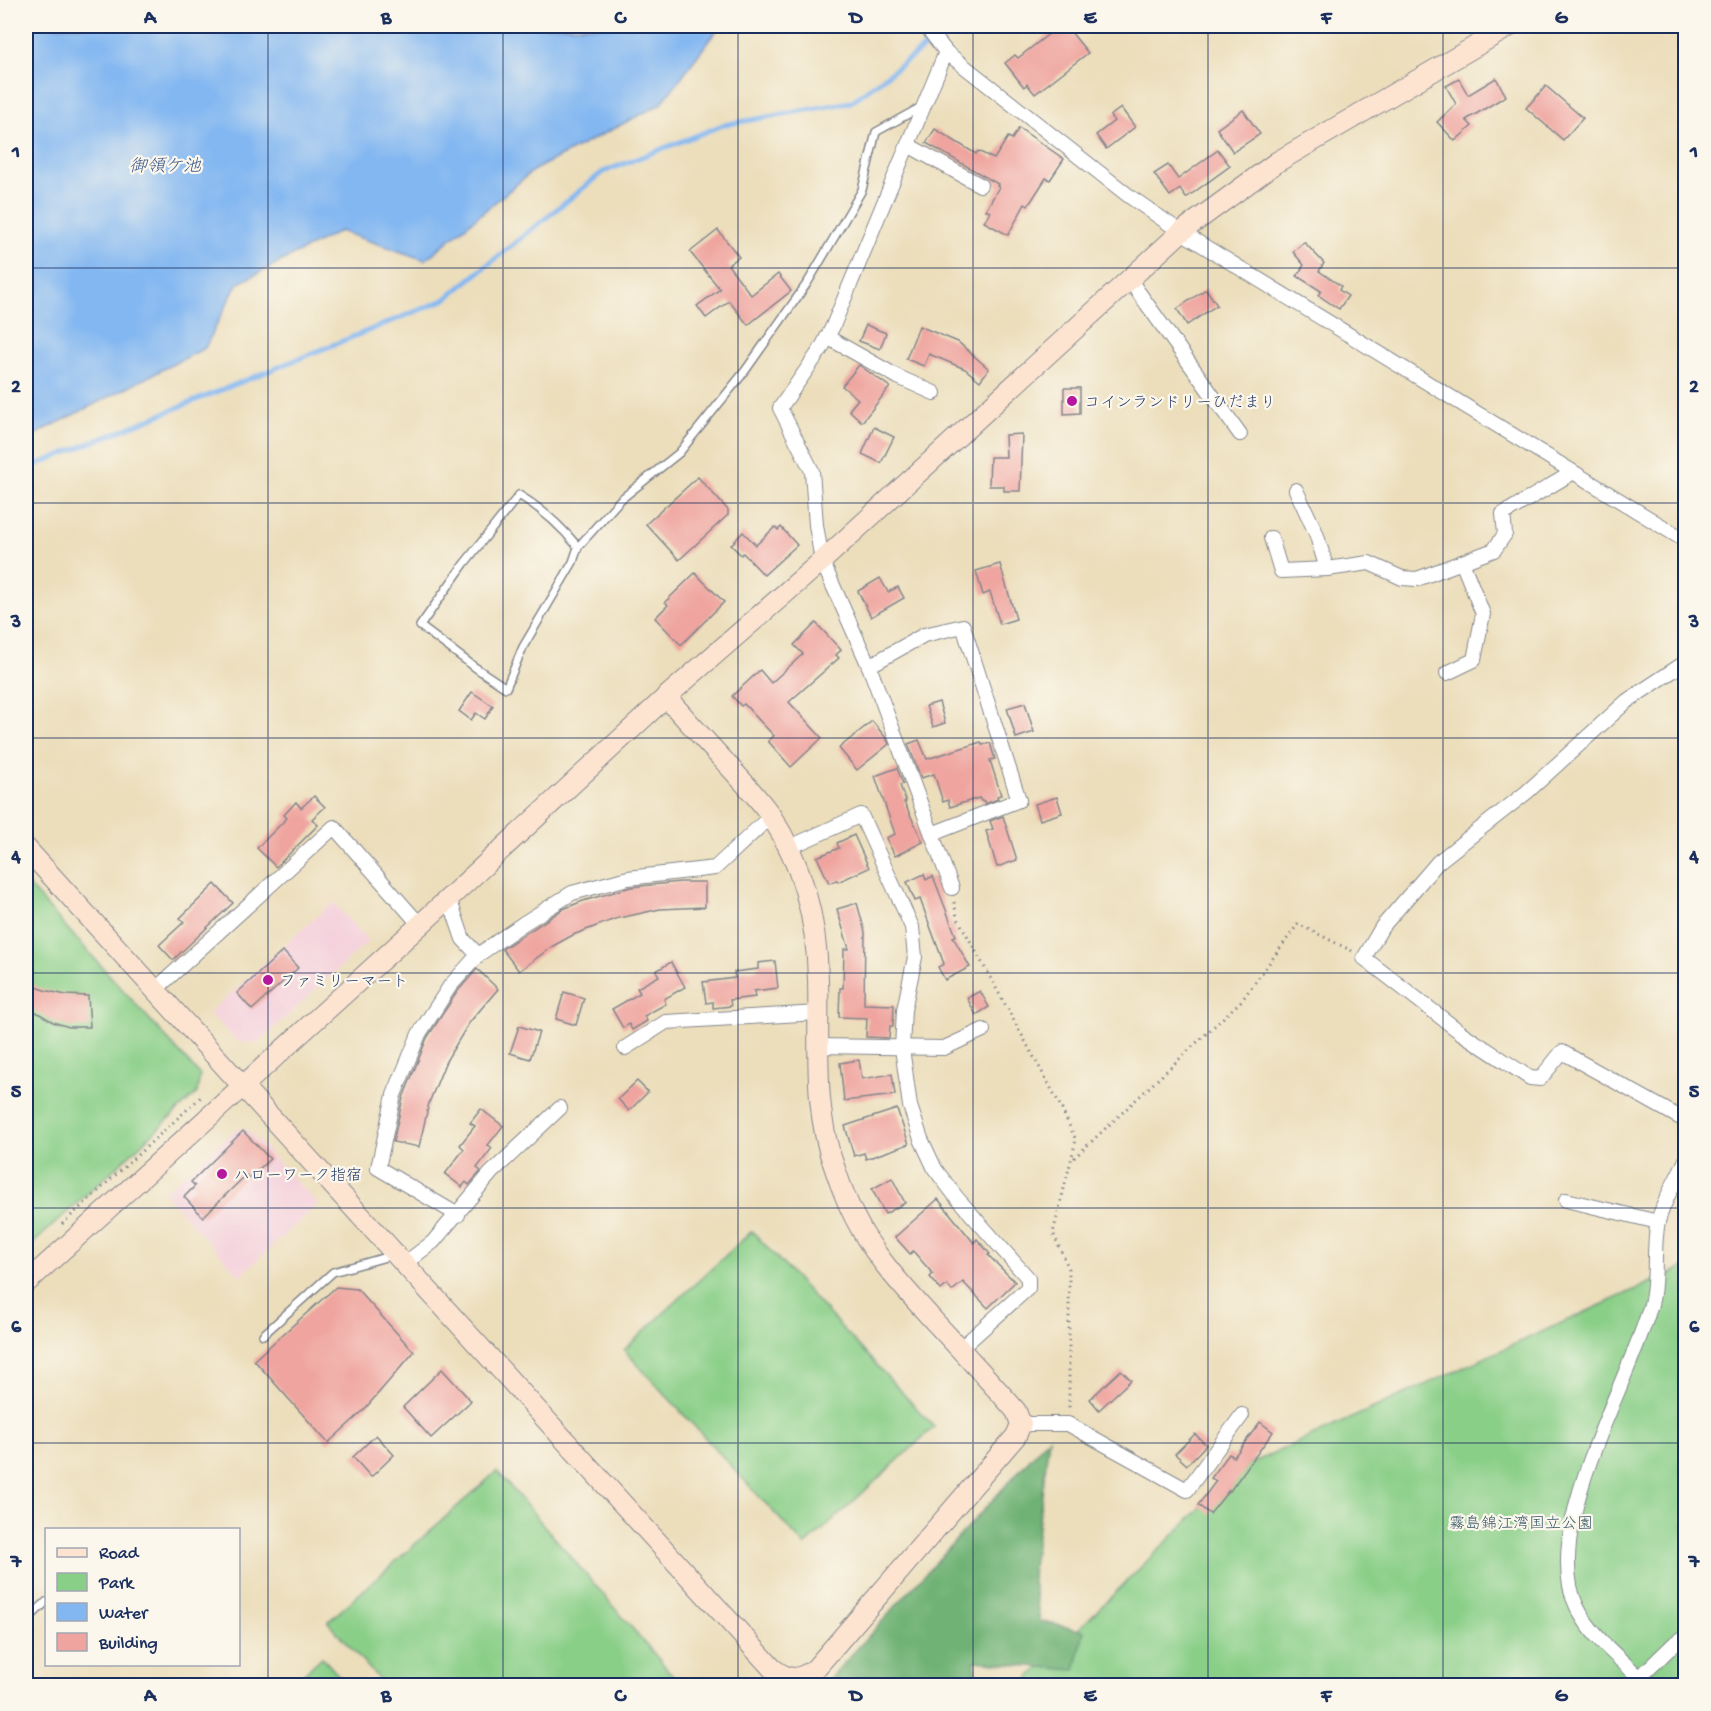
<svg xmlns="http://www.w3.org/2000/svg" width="1711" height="1711" viewBox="0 0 1711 1711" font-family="'Gochi Hand','Klee One',sans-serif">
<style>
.built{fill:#f4cfdc}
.green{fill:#8acf88;stroke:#527f73;stroke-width:1.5}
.forest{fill:#6fb274;stroke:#457069;stroke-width:1.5}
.water{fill:#83b7f1;stroke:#4f73a8;stroke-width:1.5}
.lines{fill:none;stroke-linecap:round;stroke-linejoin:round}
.stream{stroke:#83b7f1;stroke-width:5}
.building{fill:#efa49f}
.lane-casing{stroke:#84868c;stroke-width:10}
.street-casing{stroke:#84868c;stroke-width:16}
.secondary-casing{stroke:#84868c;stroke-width:22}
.path{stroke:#84868c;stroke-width:3;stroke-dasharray:1.5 4.5;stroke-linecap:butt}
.lane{stroke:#fff;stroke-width:7}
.street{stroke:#fff;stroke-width:14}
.secondary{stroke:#fde4d1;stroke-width:20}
.grid{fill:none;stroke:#1b2f5e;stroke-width:1.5;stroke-opacity:0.55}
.poi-dot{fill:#b5179e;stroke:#fbf7ec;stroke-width:2}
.labels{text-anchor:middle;stroke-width:4.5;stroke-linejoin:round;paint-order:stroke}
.poi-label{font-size:16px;fill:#1b2f5e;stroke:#fbf7ec;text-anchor:start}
.park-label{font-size:16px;fill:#375768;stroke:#fbf7ec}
.water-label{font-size:18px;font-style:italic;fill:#3a588a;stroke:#fbf7ec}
.neatline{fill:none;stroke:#1b2f5e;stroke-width:2}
.grid-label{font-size:20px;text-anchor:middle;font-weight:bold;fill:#1b2f5e}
</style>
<rect width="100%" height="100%" fill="#fbf7ec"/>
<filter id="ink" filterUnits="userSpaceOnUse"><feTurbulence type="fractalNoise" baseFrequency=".0167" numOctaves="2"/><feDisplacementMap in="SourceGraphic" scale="12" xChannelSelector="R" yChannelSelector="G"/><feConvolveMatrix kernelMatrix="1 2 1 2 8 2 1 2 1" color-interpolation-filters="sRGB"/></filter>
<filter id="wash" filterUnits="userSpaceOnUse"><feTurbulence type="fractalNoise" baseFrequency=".008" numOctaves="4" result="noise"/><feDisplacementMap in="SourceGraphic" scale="24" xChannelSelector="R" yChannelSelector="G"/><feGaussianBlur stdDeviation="1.35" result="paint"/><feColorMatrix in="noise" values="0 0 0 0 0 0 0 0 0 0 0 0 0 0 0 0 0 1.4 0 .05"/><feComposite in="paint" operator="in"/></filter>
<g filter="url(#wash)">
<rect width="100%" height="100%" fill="#ecdebb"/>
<g class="built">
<polygon points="333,902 368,941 259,1042 238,1042 209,1013"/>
<polygon points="237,1129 246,1129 318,1204 240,1276 163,1192"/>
</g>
<g class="green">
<polygon points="26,883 200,1075 197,1093 26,1250"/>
<polygon points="752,1231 934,1427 805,1546 624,1350"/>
<polygon points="1685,1267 1685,1685 1021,1686 1241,1468"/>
<polygon points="497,1471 681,1685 384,1685 328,1622"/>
<polygon points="322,1657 347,1685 291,1685"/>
</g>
<polygon class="forest" points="1049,1438 1032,1576 1040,1621 1084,1631 1075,1670 975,1661 978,1685 824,1685"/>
<polygon class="water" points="26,26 720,26 661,104 534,170 425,260 340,231 237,284 205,348 26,439"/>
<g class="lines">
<polyline class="stream" points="26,469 444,300 603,172 723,125 851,102 953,26"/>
</g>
<g id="blocks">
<g class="building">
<polygon points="1059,26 1066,26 1088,53 1035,94 1027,84 1024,87 1005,63 1015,55 1018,58"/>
<polygon points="1496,78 1506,96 1466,120 1472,126 1455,141 1437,122 1456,104 1446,86 1459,79 1468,95"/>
<polygon points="1546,86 1583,118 1563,140 1526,108"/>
<polygon points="1121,108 1135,127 1106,149 1096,135 1114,121 1110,116"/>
<polygon points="1243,110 1260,134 1233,152 1217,129"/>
<polygon points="1019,128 1064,159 1050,180 1046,178 1028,206 1025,204 1008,235 984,222 990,212 986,210 999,187 997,186 998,184 926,143 935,129 976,154 978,151 994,159 1008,137 1012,139"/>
<polygon points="1218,150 1230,166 1186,198 1180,189 1170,196 1154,174 1168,165 1178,179"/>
<polygon points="718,230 739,257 728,265 751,295 778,274 791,291 748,325 729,301 706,318 697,306 720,289 690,252"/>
<polygon points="1304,242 1324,263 1319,271 1341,286 1339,290 1348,296 1339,309 1318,295 1321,291 1297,276 1304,265 1293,252"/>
<polygon points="1206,289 1217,305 1187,325 1177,309"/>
<polygon points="866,325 886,333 880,349 859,341"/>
<polygon points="919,326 958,342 989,369 980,381 965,369 929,354 924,366 906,359"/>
<polygon points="859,365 890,387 862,422 849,410 858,399 842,386"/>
<polygon points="1064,388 1080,388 1080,413 1064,414"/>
<polygon points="874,427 894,437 881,463 862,454"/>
<polygon points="1022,434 1020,491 1004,491 1004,486 989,486 990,457 1006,457 1005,435"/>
<polygon points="698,477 728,510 728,515 679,560 646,524"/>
<polygon points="775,527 778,530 781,527 797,545 764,575 743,553 741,555 731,545 743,532 756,545"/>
<polygon points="1000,564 1016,619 1000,624 990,592 983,595 976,571"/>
<polygon points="695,573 724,602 681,645 655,618 668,605 665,602"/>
<polygon points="880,578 888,592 898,587 904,598 871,617 858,591"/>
<polygon points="816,623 841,650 836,655 839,658 789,702 822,738 791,767 768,741 774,736 744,704 741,706 732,696 760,670 771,683 803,654 794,645"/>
<polygon points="472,692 493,706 485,719 476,713 471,720 459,711"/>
<polygon points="939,702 945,723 933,727 926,706"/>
<polygon points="1025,703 1034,732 1016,738 1007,708"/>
<polygon points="872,721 886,738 889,744 857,770 839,748"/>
<polygon points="919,740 927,759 981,742 982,745 990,743 995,759 990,760 1001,795 997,796 998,799 985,804 984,801 981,801 979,798 950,807 948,800 943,802 934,774 921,778 908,744"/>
<polygon points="897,768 903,784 900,785 906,802 904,802 923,842 895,856 886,838 895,834 875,776"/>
<polygon points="314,796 325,807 312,819 318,825 276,867 257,848 287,818 284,815 296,802 301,808"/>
<polygon points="1057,797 1062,813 1040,820 1035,804"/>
<polygon points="1003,816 1017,860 997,867 986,831 993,829 990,821"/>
<polygon points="854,835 869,868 838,882 837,880 829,883 817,857 839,848 837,843"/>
<polygon points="924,874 926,880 933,876 956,936 953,937 970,967 945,980 938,967 944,964 920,899 915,901 907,882"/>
<polygon points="680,882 705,882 705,907 660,909 615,919 573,935 553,946 519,971 502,949 563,909 583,901 631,887"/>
<polygon points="215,884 233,903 173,960 159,945 184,922 180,918"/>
<polygon points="857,903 865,932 864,1004 894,1005 893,1026 890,1026 889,1038 866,1037 867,1018 839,1017 840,988 843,988 844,949 849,949 837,909"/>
<polygon points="283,951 298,968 252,1010 237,993"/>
<polygon points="775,961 778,988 754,991 755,997 730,1000 731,1006 713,1008 713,1002 706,1003 703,982 735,978 734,972 758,969 758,963"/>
<polygon points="671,962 685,987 664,999 666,1004 644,1016 647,1021 632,1030 629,1024 623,1028 612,1009 640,993 637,988 659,976 656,971"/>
<polygon points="477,969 498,989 469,1023 446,1061 429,1103 419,1147 393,1142 403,1098 427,1038 457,992"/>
<polygon points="26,982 44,990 66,995 88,996 90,1027 69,1027 53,1022 26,1006"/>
<polygon points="980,991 989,1007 976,1015 967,998"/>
<polygon points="564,992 584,998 576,1025 556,1019"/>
<polygon points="519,1026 539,1032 530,1059 510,1053"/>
<polygon points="859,1060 862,1079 892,1074 895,1095 844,1101 840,1063"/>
<polygon points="637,1081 648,1092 629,1111 618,1099"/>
<polygon points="481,1109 503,1126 488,1145 492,1148 477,1168 481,1171 469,1185 466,1182 462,1187 445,1174 464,1149 460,1145 475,1126 470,1123"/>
<polygon points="897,1109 909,1144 866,1159 864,1153 854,1156 845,1126"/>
<polygon points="243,1131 270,1159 249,1178 246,1175 203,1217 184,1197 195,1186 191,1182"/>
<polygon points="892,1178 905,1203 885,1214 872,1189"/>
<polygon points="938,1199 974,1243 977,1239 990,1254 988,1255 1015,1282 988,1308 963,1282 952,1291 947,1285 941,1290 930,1277 933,1274 913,1251 910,1254 895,1237"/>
<polygon points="336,1287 357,1289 414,1352 363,1411 328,1443 254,1360"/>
<polygon points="442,1369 471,1401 431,1438 403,1407"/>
<polygon points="1121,1370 1131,1380 1099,1410 1090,1399"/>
<polygon points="1260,1422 1273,1432 1230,1491 1229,1490 1210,1514 1198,1505 1216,1481 1211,1478 1229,1454 1234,1457"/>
<polygon points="1195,1434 1206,1445 1187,1465 1175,1454"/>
<polygon points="376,1435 394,1455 371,1477 353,1457"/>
</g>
</g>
</g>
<g filter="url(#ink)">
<use href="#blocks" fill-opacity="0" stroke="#84868c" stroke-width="1.5"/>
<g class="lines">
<g class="lane-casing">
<g id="lane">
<path d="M519 495C542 509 561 526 578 547L573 562 523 647 506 688 476 668 420 626 464 564Z"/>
<polyline points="578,547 620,500 679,453 745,371 808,282 862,190 876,132 921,107"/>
<polyline points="263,1335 333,1272 393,1255"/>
<polyline points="26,1621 46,1602"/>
</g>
</g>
<g class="street-casing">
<g id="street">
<polyline points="926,26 946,52 1129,196 1181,232 1686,541"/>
<polyline points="946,52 833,326 821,349 780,408 812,471 816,525 822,561 869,666 952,888"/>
<polyline points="908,145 980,185"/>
<polyline points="1129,279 1240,434"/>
<polyline points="827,337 898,377 934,393"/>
<polyline points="1296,490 1316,533 1327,569"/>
<polyline points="1271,538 1281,571 1327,569 1369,563 1402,578 1417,579 1494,550 1505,534 1503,514 1572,473"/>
<polyline points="1686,662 1627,701 1527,792 1438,862 1382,927 1364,958 1460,1032 1530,1078 1540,1079 1562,1052 1686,1121"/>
<polyline points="869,666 924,635 963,626 1019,800 932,834"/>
<polyline points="1447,673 1474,660 1483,614 1462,562"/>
<polyline points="788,848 861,815 912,927 915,957 904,1010 902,1048 910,1106 921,1139 935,1169 957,1198 1028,1278 1028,1288 960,1349"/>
<polyline points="449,898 463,939 478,955"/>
<polyline points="155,990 334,827 420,925"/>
<polyline points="817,1046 944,1048 983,1030"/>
<polyline points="625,1048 666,1022 818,1013"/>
<polyline points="1566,1200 1658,1222"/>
<polyline points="458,1215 378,1168 394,1095 419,1034 450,986 478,955 524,923 572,893 628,878 715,868 771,816"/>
<polyline points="404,1264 433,1242 491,1173 560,1108"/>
<polyline points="1021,1424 1068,1424 1187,1490 1242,1415"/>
<path d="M1640 1678C1617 1656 1591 1636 1577 1607 1539 1530 1630 1382 1651 1304 1658 1278 1652 1249 1658 1222 1662 1204 1677 1178 1686 1160"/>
<polyline points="1631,1686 1673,1645 1686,1636"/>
</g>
</g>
<g class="secondary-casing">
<g id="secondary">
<path d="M26 848 772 1668C789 1681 798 1681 815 1669L1016 1436 1021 1424 1016 1411C989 1380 961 1350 933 1320 908 1292 881 1264 862 1231 851 1212 842 1190 835 1169 812 1108 820 1044 818 980 817 922 803 865 771 816 758 797 742 781 727 764 706 742 686 719 666 697"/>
<polyline points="26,1283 420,925 666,697 822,561 1181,232 1277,162 1510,26"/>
</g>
</g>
<g class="path">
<polyline points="954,902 957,917 1058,1101 1076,1140 1053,1233 1069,1269 1069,1410"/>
<polyline points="1074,1158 1242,1000 1298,924 1352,951"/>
<polyline points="62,1224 203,1095"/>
</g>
<use href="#lane" class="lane"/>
<use href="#street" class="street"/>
<use href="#secondary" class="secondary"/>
</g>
</g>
<path class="grid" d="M268 26V1686M503 26V1686M738 26V1686M973 26V1686M1208 26V1686M1443 26V1686M26 268H1686M26 503H1686M26 738H1686M26 973H1686M26 1208H1686M26 1443H1686"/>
<g class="poi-dot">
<circle cx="1072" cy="401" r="6"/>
<circle cx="268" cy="980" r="6"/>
<circle cx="222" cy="1174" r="6"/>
</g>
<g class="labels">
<g class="poi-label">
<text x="1084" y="407">コインランドリーひだまり</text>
<text x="280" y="986">ファミリーマート</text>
<text x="234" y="1180">ハローワーク指宿</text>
</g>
<g class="park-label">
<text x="1521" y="1528">霧島錦江湾国立公園</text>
</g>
<g class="water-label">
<text x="165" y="171">御領ケ池</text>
</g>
</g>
<rect width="1711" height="1711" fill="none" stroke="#fbf7ec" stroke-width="66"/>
<rect x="45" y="1528" width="195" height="138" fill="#fbf7ec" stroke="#a1a7b3" stroke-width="1.5"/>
<rect x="57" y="1548" width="30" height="9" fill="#fde4d1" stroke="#a1a7b3" stroke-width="1.5"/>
<text x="99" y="1558" font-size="18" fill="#1b2f5e">Road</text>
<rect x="57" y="1573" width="30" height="18" fill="#8acf88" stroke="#a1a7b3" stroke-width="1.5"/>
<text x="99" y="1588" font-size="18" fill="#1b2f5e">Park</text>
<rect x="57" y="1603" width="30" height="18" fill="#83b7f1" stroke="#a1a7b3" stroke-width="1.5"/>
<text x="99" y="1618" font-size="18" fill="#1b2f5e">Water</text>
<rect x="57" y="1633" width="30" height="18" fill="#efa49f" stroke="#a1a7b3" stroke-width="1.5"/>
<text x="99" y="1648" font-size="18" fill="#1b2f5e">Building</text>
<rect x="33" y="33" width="1645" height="1645" class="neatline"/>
<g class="grid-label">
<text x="150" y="23">A</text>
<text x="386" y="23">B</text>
<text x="620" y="23">C</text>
<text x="856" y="23">D</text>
<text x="1090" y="23">E</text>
<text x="1326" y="23">F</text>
<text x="1561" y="23">G</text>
<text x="16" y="157">1</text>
<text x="1694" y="157">1</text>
<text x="16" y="392">2</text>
<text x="1694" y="392">2</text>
<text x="16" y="627">3</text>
<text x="1694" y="627">3</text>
<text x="16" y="862">4</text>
<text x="1694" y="862">4</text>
<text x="16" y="1097">5</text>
<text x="1694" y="1097">5</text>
<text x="16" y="1332">6</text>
<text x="1694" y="1332">6</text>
<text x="16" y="1567">7</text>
<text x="1694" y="1567">7</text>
<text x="150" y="1701">A</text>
<text x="386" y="1701">B</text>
<text x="620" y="1701">C</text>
<text x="856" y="1701">D</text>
<text x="1090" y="1701">E</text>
<text x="1326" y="1701">F</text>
<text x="1561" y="1701">G</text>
</g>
</svg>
